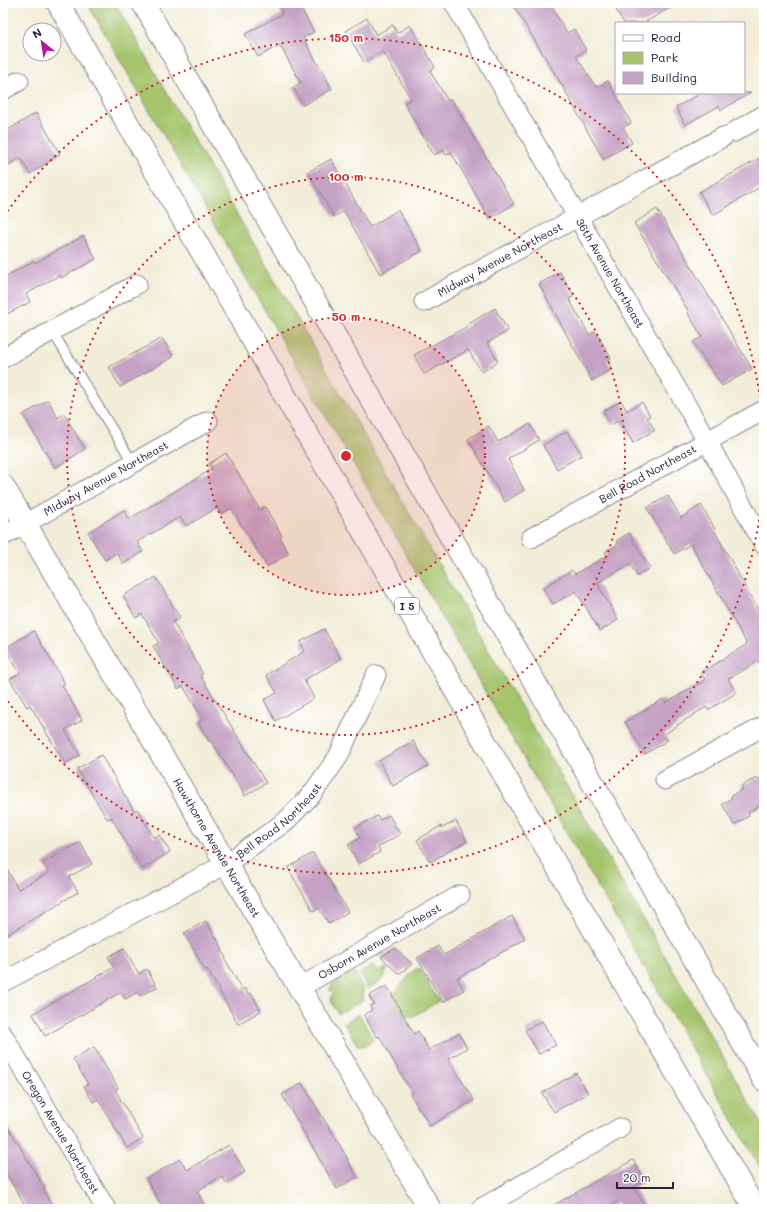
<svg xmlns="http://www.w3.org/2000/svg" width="767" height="1212" viewBox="0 0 767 1212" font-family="Mali,sans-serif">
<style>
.green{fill:#a5c46c;stroke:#647354}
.building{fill:#c5a2c4}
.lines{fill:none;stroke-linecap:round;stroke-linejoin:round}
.service-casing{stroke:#8a888a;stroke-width:11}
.minor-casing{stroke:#8a888a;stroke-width:21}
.secondary-casing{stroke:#8a888a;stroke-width:24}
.motorway-casing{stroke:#8a888a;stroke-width:24}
.service{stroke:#fff;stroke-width:9}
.minor{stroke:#fff;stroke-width:19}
.secondary{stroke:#fff;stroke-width:22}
.motorway{stroke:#fff;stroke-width:22}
.ring{fill:none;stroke:#d62828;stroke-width:2;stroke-dasharray:2 4}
.labels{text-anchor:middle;stroke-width:3.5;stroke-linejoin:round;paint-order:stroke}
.shield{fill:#fff;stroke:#646476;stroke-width:1}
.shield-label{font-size:10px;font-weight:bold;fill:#22223b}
.street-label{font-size:11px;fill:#22223b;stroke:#fff}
.centre{fill:#d62828;stroke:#fff;stroke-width:2}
.ring-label{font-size:12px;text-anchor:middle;font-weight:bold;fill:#d62828;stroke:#fff;stroke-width:3.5;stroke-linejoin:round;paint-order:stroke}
</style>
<rect width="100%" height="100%" fill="#fff"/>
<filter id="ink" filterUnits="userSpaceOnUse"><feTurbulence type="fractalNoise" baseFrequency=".025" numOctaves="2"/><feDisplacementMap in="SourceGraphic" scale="8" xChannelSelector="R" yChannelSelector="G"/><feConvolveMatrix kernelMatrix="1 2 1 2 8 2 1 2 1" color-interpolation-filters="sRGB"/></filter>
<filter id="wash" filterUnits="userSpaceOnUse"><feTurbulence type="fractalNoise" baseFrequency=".012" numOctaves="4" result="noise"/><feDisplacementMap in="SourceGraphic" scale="16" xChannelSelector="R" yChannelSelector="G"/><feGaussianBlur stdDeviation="0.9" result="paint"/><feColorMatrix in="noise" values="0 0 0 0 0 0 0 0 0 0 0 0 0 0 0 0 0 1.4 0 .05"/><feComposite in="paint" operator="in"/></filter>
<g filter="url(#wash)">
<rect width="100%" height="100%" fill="#f2edd8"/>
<g class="green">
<polygon points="87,3 115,3 764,1128 764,1174"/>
<path d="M374 965 378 972 387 968C385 980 377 983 368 989L359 974Z"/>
<polygon points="419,968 439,1001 412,1017 403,1015 392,996 414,970"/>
<polygon points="354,972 364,990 362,994 363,1000 338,1014 331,1001 333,992 329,990 333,984"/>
<polygon points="359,1014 374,1040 364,1046 358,1046 344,1023"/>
</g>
<g id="blocks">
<g class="building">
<polygon points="289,3 298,3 314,32 303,38 332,89 303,105 293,87 301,83 280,45 258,57 245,34 282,14 280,8"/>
<polygon points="512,3 549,3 567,33 574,29 586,50 576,56 596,87 608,81 631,123 623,127 632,143 603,159 563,87"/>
<polygon points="612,3 678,3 644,23 624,23"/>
<polygon points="367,18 376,35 393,25 397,33 410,25 435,67 430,71 448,101 451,99 514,204 490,219 451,152 446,155 443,150 434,155 404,103 411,99 383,51 364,62 346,31"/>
<polygon points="702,93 751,93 721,110 719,106 685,125 676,107"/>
<polygon points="36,113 60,154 30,174 21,158 3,168 3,133"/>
<polygon points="764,156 764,185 713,215 699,192"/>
<polygon points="331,159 370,227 398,210 422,251 380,274 344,211 334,217 308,172"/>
<polygon points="657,209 752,369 722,386 693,342 702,337 688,313 689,312 634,223"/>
<polygon points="83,236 96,259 61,278 60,275 26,294 30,302 3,316 3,278 34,261 35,263"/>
<polygon points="560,272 574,296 569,299 589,335 595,331 611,358 607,360 612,369 592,381 539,284"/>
<polygon points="495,308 508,331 487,343 498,361 482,372 468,350 424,374 414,355 468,326 467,325"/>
<polygon points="162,338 173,357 120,387 109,367"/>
<polygon points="48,400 58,418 64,414 85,449 55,468 23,415"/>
<polygon points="621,401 627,411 642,402 650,416 647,418 655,430 633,443 619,420 611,425 603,411"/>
<polygon points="530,424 539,440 508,459 524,490 505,502 468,439 489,426 498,442"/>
<polygon points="567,431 582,455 557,469 543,445"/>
<polygon points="226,453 260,510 265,507 282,536 280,538 289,553 267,567 231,508 221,514 217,508 186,526 180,517 137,542 143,552 123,564 117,553 105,560 88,532 124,510 129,519 212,469 209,464"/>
<polygon points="668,496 681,518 701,505 715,529 714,530 764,621 764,658 728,679 736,693 708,710 706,707 679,724 664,735 668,740 645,754 625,722 663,699 666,703 705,680 701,673 747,644 691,544 674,554 647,508"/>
<polygon points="629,533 650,568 637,576 630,564 597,583 618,620 600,631 576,591 553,604 543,588 572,570 575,574 607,556 605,552 618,544 616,541"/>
<polygon points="156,577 180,618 173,622 203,674 200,675 266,783 245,796 211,740 209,741 198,722 203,719 183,686 178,689 153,646 159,643 142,614 136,618 123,596"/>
<polygon points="324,629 341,659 304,680 314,698 276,721 264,700 277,693 266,675 305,651 300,642"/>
<polygon points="34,631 65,684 62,685 82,720 65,730 80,755 65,764 30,705 27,707 10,679 20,673 5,648"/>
<polygon points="413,741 428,766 393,786 379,761"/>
<polygon points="101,755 134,811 137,809 154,838 159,835 170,852 142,869 111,817 107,819 77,769"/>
<polygon points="764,776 764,803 748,813 749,816 734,825 722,804 732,798 731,796 743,789 741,786 756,778 757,780"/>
<polygon points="389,815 400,834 378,847 380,852 359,864 348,845 360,838 355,828 377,816 380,820"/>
<polygon points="456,821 467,841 430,862 417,840 441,826 442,828"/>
<polygon points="80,842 92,864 69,877 78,892 3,937 3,862 18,889 49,873 43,863"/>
<polygon points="313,853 348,912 329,924 319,908 313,911 288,868"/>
<polygon points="512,916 525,939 457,978 464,990 443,1002 417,958 438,946 444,955"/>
<polygon points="206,921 223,949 221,949 226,958 225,959 242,990 245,988 248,994 251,993 261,1011 238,1024 207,969 205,970 184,933"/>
<polygon points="124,948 139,974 147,969 157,987 140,996 138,992 125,999 121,992 45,1036 33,1014 114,967 108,957"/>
<polygon points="395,948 412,964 399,974 381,957"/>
<polygon points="387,986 414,1034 418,1031 429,1050 459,1033 467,1048 448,1059 474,1100 430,1126 410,1094 412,1093 379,1036 377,1037 364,1015 372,1010 370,1006 374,1004 369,996"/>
<polygon points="542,1021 556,1045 539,1054 525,1030"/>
<polygon points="94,1047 118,1088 115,1090 143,1138 127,1148 98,1099 93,1102 84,1086 88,1084 73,1059"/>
<polygon points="576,1073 588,1093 554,1112 542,1093"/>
<polygon points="302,1083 348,1159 347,1159 357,1177 337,1189 282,1095"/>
<polygon points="3,1118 45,1189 43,1190 54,1209 27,1209 3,1168"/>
<polygon points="229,1145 245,1172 226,1183 222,1176 197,1191 207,1209 164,1209 146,1179 180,1159 187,1170"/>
<polygon points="633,1160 645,1181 634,1187 646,1209 621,1209 617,1202 604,1209 547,1209"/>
</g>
</g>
</g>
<g filter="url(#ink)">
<use href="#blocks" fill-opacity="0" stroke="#8a888a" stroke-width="1"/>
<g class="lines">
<g class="service-casing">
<polyline id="service" points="52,331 133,463"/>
</g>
<g class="minor-casing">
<g id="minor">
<path id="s1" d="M454 3 707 441 764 545"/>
<polyline points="3,90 19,81"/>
<polyline points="734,132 764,115"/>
<path id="s2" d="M424 302C523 246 623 192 723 137"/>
<polyline points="3,358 137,284"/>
<path id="s3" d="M3 536 208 421"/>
<path id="s4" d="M531 538 764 410"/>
<polyline points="665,780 764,726"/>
<path id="s5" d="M3 982 226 864 286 821 312 794 338 757 376 675"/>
<path id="s6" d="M299 988 460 895"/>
<path id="s7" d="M3 1035 106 1209"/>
<polyline points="480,1209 620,1128"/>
</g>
</g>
<g class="secondary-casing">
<g id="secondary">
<path id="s8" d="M3 486 430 1209"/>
</g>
</g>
<g class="motorway-casing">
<g id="motorway">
<polyline points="58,3 755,1209"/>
<polyline points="143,3 764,1080"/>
</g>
</g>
<use href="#service" class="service"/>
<use href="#minor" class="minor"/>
<use href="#secondary" class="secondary"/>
<use href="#motorway" class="motorway"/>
</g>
</g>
<circle cx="346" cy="456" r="139" fill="#d62828" fill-opacity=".12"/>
<g class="ring">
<circle cx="346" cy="456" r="139"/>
<circle cx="346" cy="456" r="279"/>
<path d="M764 460A418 418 0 0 1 4 696M4 216A418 418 0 0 1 764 452"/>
</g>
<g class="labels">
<rect class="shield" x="395" y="598" width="24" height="16" rx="3"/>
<g class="shield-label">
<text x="407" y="610">I 5</text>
</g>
<g class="street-label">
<text dy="4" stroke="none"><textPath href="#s2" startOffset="87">Midway Avenue Northeast</textPath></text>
<text dy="4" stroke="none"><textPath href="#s1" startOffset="312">36th Avenue Northeast</textPath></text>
<text dy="4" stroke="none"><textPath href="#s4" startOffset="133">Bell Road Northeast</textPath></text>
<text dy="4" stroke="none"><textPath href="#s3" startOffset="118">Midway Avenue Northeast</textPath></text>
<text dy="4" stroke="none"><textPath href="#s5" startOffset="321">Bell Road Northeast</textPath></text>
<text dy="4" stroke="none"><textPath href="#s8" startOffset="420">Hawthorne Avenue Northeast</textPath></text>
<text dy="4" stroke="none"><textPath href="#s6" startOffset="93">Osborn Avenue Northeast</textPath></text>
<text dy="4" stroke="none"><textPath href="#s7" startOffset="113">Oregon Avenue Northeast</textPath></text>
</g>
</g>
<circle cx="346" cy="456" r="6" class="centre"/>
<g class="ring-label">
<text x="346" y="42">150 m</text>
<text x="346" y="181">100 m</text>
<text x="346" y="321">50 m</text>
</g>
<rect width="767" height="1212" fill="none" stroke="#fff" stroke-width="16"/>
<rect x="615" y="22" width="130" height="72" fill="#ffffff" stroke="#a7a7b1"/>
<rect x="623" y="35" width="20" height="6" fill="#ffffff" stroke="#a7a7b1"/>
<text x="651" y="42" font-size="12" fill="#22223b">Road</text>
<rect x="623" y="52" width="20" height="12" fill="#a5c46c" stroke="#a7a7b1"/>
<text x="651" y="62" font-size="12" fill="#22223b">Park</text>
<rect x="623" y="72" width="20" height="12" fill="#c5a2c4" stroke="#a7a7b1"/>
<text x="651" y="82" font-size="12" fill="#22223b">Building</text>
<g transform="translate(42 42) rotate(330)"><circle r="19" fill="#ffffff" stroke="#a7a7b1"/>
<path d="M0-3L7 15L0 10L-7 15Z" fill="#b5179e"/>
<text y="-6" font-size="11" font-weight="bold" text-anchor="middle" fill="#22223b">N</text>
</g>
<path d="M617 1182v6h56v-6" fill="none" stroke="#22223b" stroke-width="2"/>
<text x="623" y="1182" font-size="12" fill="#22223b" stroke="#ffffff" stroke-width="3" paint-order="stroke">20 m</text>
</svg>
